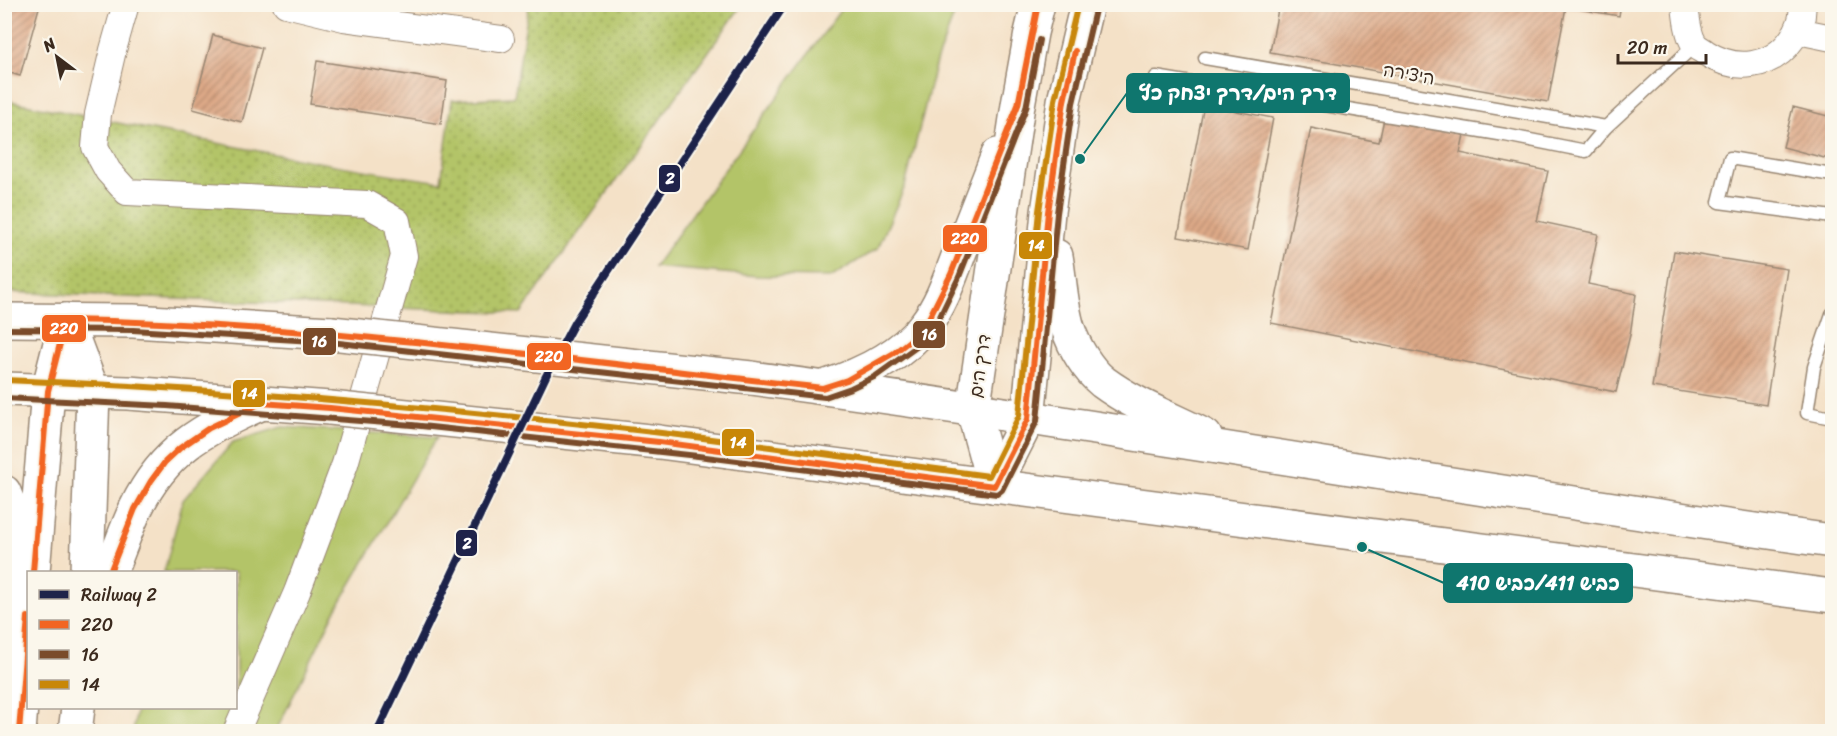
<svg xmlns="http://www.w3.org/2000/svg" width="1837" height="736" viewBox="0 0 1837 736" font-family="Sriracha,'Playpen Sans Hebrew',sans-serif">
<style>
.grass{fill:#b3c467;stroke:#777742;stroke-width:1.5}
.park{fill:url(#park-dots);stroke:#777742;stroke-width:1.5}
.building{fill:url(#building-hatch)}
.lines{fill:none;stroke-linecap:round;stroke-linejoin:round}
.lane-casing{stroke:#988672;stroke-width:15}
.street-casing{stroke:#988672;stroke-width:28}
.primary-casing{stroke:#988672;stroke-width:36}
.lane{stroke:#fff;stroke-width:12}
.street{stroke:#fff;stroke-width:26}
.primary{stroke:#fff;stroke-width:33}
.primary-bridge-casing{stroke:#988672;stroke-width:36;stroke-linecap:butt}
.primary-bridge{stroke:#fff;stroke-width:33}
.bus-1-casing{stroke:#fbf7ec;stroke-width:10}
.bus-2-casing{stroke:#fbf7ec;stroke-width:10}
.bus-3-casing{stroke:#fbf7ec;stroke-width:10}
.bus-1{stroke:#f26522;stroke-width:6}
.bus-2{stroke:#7a4b2a;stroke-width:6}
.bus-3{stroke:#c88708;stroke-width:6}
.rail-1-casing{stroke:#fbf7ec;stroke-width:12}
.rail-1{stroke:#1f234a;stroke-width:8}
.labels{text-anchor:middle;stroke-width:4.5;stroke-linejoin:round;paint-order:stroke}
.street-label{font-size:18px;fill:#3b2a1e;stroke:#fbf7ec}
.leader{fill:none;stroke:#0f766e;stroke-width:2}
.callout-dot{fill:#0f766e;stroke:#fbf7ec;stroke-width:2}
.callout{fill:#0f766e;stroke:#0f766e;stroke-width:2}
.callout-label{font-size:20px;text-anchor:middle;font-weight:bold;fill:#fff}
.line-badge{stroke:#fbf7ec;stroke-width:2}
.badge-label{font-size:16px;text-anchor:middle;font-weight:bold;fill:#fff}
</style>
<defs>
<pattern id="park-dots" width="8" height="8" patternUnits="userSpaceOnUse" patternTransform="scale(1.5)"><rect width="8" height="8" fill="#b3c467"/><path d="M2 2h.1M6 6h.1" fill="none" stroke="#939f54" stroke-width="1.8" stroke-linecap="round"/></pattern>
<pattern id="building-hatch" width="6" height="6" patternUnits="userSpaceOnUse" patternTransform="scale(1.5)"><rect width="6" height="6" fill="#dda987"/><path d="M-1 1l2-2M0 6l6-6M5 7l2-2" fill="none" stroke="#b48a6e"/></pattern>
</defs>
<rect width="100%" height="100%" fill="#fbf7ec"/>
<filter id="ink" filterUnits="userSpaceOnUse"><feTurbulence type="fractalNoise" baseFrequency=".0167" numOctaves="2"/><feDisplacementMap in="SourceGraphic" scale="12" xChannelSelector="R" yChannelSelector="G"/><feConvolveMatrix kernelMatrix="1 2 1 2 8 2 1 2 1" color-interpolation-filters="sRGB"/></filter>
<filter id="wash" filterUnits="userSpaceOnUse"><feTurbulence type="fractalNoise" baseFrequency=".008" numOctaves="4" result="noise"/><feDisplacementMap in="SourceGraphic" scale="24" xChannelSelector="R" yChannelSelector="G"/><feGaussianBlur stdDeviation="1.35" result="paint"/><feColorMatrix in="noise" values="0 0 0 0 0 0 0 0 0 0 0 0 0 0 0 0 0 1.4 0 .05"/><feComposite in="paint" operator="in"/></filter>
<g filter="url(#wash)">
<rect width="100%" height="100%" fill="#f4e1c7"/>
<g class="grass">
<polygon points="844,5 958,5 936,62 905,186 878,248 832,277 758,276 654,267"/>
<polygon points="282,427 437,437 334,613 276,731 133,732 137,708 236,708 236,572 164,572 183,500 233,442"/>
</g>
<path class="park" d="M529 5H742L521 313 5 292V100C150 129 295 161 441 182L452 100 514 97Z"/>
<g id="blocks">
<g class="building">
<polygon points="4,4 40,4 20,76 4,71"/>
<polygon points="1279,4 1621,4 1619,16 1566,7 1548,102 1270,52"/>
<polygon points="213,35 262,48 242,122 193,109"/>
<polygon points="317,61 447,81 441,124 310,104"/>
<polygon points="1204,105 1273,118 1248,250 1178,237"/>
<polygon points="1793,107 1832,117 1832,160 1783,147"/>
<polygon points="1384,119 1464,135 1460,153 1548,171 1537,221 1598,234 1588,284 1636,294 1630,335 1616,392 1271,323 1311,128 1379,142"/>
<polygon points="1674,251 1787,269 1766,405 1652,387"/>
</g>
</g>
</g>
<g filter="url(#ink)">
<use href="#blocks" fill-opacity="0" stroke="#988672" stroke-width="1.5"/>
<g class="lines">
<g class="lane-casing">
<g id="lane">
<polyline points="1205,58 1606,127"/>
<polyline points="1156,77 1505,135 1586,151 1606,127 1695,45"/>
<polyline points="1832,175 1730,158 1719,202 1832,217"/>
<polyline points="1832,314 1814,367 1807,413 1832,418"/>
</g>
</g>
<g class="street-casing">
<g id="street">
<polyline points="126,4 113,50 98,114 95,147 108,171 127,192 367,204 397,221 404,256 345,464 297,592 236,732"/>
<polyline points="286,4 344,18 501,39"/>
<path d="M1685 4C1686 15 1688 36 1695 45 1697 48 1703 50 1706 53 1735 72 1772 68 1792 39 1799 29 1804 17 1802 4"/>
<polyline points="1798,31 1832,38"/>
</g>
</g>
<g class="primary-casing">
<g id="primary">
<path d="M1056 256C1060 279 1061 306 1068 328 1074 347 1088 370 1103 382 1134 405 1172 419 1205 436"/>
<polyline points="4,320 133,321 331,333"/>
<polyline points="66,320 93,392 87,572"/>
<path d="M751 378C1112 426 1471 491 1832 541"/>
<path d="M824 387C861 375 901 357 925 325 941 305 950 278 959 254 972 221 985 188 998 155"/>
<polyline points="4,389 128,393 330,408"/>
<polyline points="728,451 1832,596"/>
<polyline points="994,486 1028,419 1048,212 1064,101 1087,4"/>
<polyline points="994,486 973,410 1018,105 1031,33 1038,4"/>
<polyline points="4,492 15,519 20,561 24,660"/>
<polyline points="33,572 48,391 66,320"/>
<path d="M110 572C119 551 126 529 136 508 164 450 203 429 260 404"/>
<polyline points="19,732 26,640"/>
<polyline points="75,732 78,708"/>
</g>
</g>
<use href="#lane" class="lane"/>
<use href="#street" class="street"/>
<use href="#primary" class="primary"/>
<g class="primary-bridge-casing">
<g id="primary-bridge">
<polyline points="331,333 751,378"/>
<polyline points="330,408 659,442 728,451"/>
</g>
</g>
<use href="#primary-bridge" class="primary-bridge"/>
<g class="bus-1-casing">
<g id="bus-1">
<path d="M33 572 48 391 66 320C319 324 571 360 822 388L847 380 894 353 913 338 926 324 951 274 1018 105 1038 4"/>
<polyline points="110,572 135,509 151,481 165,462 180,448 209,428 261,403 330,408 659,442 994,486 1028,419 1048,212 1064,101 1075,51"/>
<polyline points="19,732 28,617"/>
</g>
</g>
<g class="bus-2-casing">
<g id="bus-2">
<polyline points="4,329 133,330 330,342 825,397 851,388 876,376 919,345 934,329 959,277 1026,108 1039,40"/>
<polyline points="4,398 167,406 412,425 698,456 997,494 1002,490 1037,421 1057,213 1073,103 1096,6"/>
</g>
</g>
<g class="bus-3-casing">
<path id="bus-3" d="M4 380C238 389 471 410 703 438 798 450 894 464 989 476L1019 416 1039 211 1055 100 1078 4"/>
</g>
<use href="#bus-1" class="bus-1"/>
<use href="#bus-2" class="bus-2"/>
<use href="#bus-3" class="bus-3"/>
<g class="rail-1-casing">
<polyline id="rail-1" points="377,732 546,376 574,323 785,4"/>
</g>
<use href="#rail-1" class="rail-1"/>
</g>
</g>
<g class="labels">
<g class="street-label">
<text transform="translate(1409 74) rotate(10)" y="6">היצירה</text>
<text transform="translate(980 366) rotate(-82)" y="6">דרך הים</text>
</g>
</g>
<path class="leader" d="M1080 159L1127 93M1362 547L1444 583"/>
<g class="callout-dot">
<circle cx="1080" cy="159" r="6"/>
<circle cx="1362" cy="547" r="6"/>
</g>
<g class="callout">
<rect x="1127" y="74" width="222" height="38" rx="6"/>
<rect x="1444" y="564" width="188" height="38" rx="6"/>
</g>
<g class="callout-label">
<text x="1238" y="100">דרך הים/דרך יצחק כץ</text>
<text x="1538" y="590">כביש 411/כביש 410</text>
</g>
<g class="line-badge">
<rect x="658" y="164" width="23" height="29" rx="6" fill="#1f234a"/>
<rect x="942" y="224" width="46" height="29" rx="6" fill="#f26522"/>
<rect x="1018" y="231" width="35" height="29" rx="6" fill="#c88708"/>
<rect x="41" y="314" width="46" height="29" rx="6" fill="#f26522"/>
<rect x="912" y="320" width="34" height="29" rx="6" fill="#7a4b2a"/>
<rect x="302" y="327" width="35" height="29" rx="6" fill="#7a4b2a"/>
<rect x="526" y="342" width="46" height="29" rx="6" fill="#f26522"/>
<rect x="232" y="379" width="34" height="29" rx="6" fill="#c88708"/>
<rect x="721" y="428" width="34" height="29" rx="6" fill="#c88708"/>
<rect x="455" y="529" width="23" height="28" rx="6" fill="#1f234a"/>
</g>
<g class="badge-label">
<text x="670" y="184">2</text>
<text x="965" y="244">220</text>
<text x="1036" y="251">14</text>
<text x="64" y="334">220</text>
<text x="929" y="340">16</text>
<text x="319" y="347">16</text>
<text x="549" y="362">220</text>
<text x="249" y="399">14</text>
<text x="738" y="448">14</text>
<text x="467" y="549">2</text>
</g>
<rect width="1837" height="736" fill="none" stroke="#fbf7ec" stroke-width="24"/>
<rect x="27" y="571" width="210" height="138" fill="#fbf7ec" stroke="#aea59a" stroke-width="1.5"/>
<rect x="39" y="590" width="30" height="9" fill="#1f234a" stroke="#aea59a" stroke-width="1.5"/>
<text x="81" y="601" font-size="18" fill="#3b2a1e">Railway 2</text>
<rect x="39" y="620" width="30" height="9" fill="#f26522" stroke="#aea59a" stroke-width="1.5"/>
<text x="81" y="631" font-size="18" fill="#3b2a1e">220</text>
<rect x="39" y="650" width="30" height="9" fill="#7a4b2a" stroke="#aea59a" stroke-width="1.5"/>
<text x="81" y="661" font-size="18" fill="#3b2a1e">16</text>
<rect x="39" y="680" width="30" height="9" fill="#c88708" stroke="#aea59a" stroke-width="1.5"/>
<text x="81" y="691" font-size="18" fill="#3b2a1e">14</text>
<g transform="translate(57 57) rotate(328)" stroke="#fbf7ec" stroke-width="4.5" paint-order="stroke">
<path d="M0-4.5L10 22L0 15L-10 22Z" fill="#3b2a1e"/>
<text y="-9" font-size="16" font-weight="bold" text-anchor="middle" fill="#3b2a1e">N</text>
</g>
<path d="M1618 54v9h88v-9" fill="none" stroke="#3b2a1e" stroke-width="3"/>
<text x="1627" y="54" font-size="18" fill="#3b2a1e" stroke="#fbf7ec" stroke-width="4.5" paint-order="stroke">20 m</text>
</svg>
